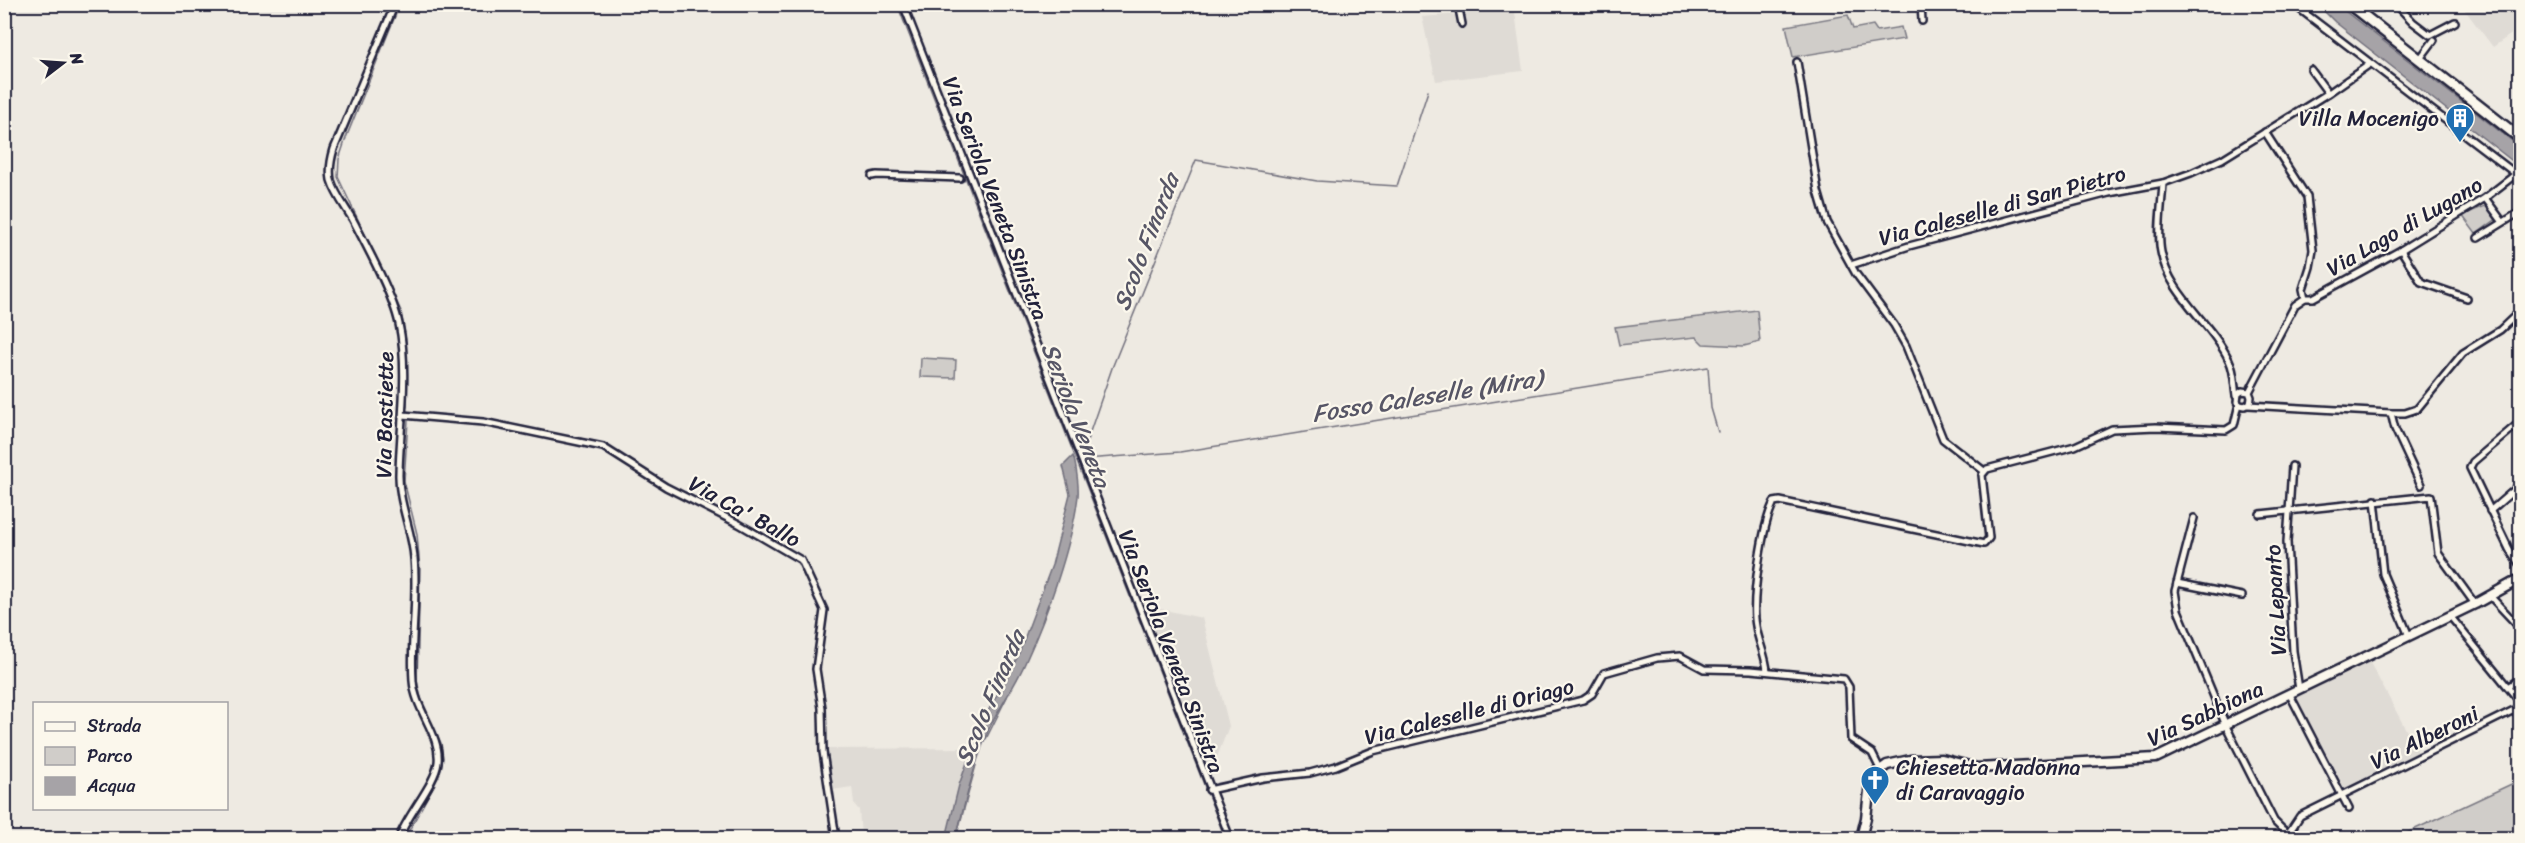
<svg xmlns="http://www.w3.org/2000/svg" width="2525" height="843" viewBox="0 0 2525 843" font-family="Sriracha,sans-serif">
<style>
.built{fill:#dfdbd5}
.green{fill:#d0cdc9;stroke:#797882;stroke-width:1.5}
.water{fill:#a6a3a7;stroke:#716f7c;stroke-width:1.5}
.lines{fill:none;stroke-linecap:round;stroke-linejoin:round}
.stream{stroke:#716f7c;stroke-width:1.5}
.street-casing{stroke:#22223b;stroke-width:10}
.secondary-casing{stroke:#22223b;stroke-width:13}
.primary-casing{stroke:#22223b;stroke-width:14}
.street{stroke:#fbf7ec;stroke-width:5}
.secondary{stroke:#fbf7ec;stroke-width:8}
.primary{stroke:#fbf7ec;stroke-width:9}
.labels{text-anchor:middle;stroke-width:4.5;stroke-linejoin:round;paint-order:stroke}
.poi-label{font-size:22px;fill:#22223b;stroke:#fbf7ec;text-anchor:end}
.street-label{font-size:22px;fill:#22223b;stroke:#fbf7ec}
.water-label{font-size:24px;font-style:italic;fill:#575666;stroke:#fbf7ec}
</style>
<rect width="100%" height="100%" fill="#eeeae2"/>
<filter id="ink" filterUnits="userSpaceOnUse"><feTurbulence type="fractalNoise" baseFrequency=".0167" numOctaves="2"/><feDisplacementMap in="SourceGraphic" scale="12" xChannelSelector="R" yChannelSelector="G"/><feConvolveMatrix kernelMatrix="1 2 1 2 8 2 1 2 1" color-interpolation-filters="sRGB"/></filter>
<g filter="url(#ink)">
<g class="built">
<polygon points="1459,5 1514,5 1523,71 1436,81 1422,17 1457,14"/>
<polygon points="2461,5 2520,5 2520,28 2493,47"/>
<polygon points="1141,605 1202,618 1229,726 1210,775"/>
<polygon points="2368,659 2418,752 2345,789 2295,694"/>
<polygon points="972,748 959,785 948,831 861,836 859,810 854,804 852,787 832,790 827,749"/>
</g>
<g class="green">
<polygon points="1848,15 1853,29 1873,25 1877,31 1901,27 1904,39 1793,57 1786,26"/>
<polygon points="2488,205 2498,218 2476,234 2462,215"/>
<polygon points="1757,310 1760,342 1744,346 1703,344 1696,337 1619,345 1615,327"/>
<polygon points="921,358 956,360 955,378 920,377"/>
<polygon points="2520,780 2520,822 2509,838 2396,838"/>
</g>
<g class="water">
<polygon points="2318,5 2337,5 2520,147 2520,167 2335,22"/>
<path d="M1073 456C1076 463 1079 488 1078 496 1072 546 1047 615 1026 661 1016 685 1000 706 989 729 974 764 965 802 956 838H946L959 785 981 724 1017 658 1052 565 1070 494 1063 466Z"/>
</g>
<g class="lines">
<g class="stream">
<polyline points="400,4 346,138 339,159 338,177 401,311 406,341 407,407"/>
<polyline points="897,4 1225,838"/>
<polyline points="1083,452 1112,368 1196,160 1317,181 1397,186 1428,91"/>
<polyline points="1085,459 1180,452 1708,367 1711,408 1718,432"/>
<polyline points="1042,622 1048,604"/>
<polyline points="986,739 1007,697"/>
<polyline points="405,838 439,776 443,758 441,743 423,706 417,681 420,569 417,534 404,481 408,421"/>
<polyline points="956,838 976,765"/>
</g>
<g class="street-casing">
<g id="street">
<path d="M395 4 334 149C331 159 329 170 331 180 335 194 346 208 353 220 367 247 393 295 399 324 409 369 400 427 399 473 398 502 412 530 414 558 418 599 410 640 413 681 415 710 441 735 438 762 436 783 407 815 399 838"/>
<polyline points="903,4 1230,838"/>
<polyline points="1458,4 1462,24"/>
<polyline points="1921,4 1922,21"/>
<polyline points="2293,4 2520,177"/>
<polyline points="2396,4 2413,22 2430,35 2455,22"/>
<polyline points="1106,7 1106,4"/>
<polyline points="2361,15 2373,4"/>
<polyline points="2419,60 2434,40"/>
<polyline points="1797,62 1818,191 1827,222 1856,274 1894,325 1906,346 1943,439 1984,471"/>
<polyline points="2311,70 2328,93"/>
<polyline points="2265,132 2307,197 2313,250 2310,267 2303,289 2305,298"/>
<polyline points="872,176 877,175 960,178"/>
<path d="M2163 183C2162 203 2157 233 2161 252 2169 295 2211 322 2229 360 2235 372 2234 384 2236 396"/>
<polyline points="2485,198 2502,221"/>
<polyline points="2478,238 2520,212"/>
<polyline points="2401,250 2421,282 2467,298"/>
<polyline points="1851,265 1909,246 2109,193 2163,183 2191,173 2222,159 2330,92 2370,64"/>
<polyline points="2249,392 2242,391 2238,394 2237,402 2240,405 2245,406 2250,403 2251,397 2249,392 2295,305 2305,298 2313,298 2401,250 2485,198 2516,174"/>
<polyline points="2248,405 2391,413 2405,413 2417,409 2463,353 2500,330 2520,311"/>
<polyline points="2391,413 2395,429 2421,485"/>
<polyline points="403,415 483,422 603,447 666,487 739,524 801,560 824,610 816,669 822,708 823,752 836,838"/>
<polyline points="2520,422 2473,462 2470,468 2509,549 2520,565"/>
<polyline points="2292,466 2287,542 2293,651 2299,689"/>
<polyline points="2375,500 2383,574 2409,636"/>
<polyline points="2490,511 2520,485"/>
<polyline points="2260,514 2431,496 2438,553 2475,604"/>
<polyline points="2194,518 2175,591 2178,610 2227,728 2274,821 2282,829 2296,838"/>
<polyline points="2177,583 2242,596"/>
<polyline points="2490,596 2520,628"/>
<polyline points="2450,616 2520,702"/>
<path d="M1767 671C1766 656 1758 641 1756 626 1751 601 1762 525 1774 502L1780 501 1984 544 1989 538 1982 475 1987 469 2075 446 2112 429 2156 427 2226 430 2234 425 2239 404"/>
<polyline points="2509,686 2520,679"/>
<polyline points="2289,693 2349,809"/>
<polyline points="1209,790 1263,778 1310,773 1336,766 1373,751 1583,700 1592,694 1604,673 1657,658 1680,656 1704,669 1751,670 1844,679 1849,687 1851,739 1872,753 1880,769"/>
<polyline points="2288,834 2300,816 2520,707"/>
<polyline points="2515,838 2520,830"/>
</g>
</g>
<g class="secondary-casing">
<polyline id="secondary" points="1861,838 1866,818 1870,783 1876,773 1887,765 1910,760 1942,759 1977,768 2156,758 2475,604 2520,579"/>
</g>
<g class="primary-casing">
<polyline id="primary" points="2349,4 2520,138"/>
</g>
<use href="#street" class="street"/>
<use href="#secondary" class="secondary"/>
<use href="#primary" class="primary"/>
</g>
</g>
<defs>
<g id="building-pin" transform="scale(1.5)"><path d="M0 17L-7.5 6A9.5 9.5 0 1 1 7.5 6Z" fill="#1f6fb2" stroke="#fbf7ec"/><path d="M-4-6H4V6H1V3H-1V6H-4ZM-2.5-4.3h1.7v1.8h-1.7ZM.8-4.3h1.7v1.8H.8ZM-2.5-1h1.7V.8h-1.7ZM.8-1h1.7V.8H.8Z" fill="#fff"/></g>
<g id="church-pin" transform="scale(1.5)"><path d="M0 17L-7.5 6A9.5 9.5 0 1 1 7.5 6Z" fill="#1f6fb2" stroke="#fbf7ec"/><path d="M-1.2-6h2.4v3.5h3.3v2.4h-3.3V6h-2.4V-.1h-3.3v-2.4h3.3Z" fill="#fff"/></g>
</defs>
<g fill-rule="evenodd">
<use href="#building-pin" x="2460" y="118"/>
<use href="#church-pin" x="1875" y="780"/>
</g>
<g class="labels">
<g class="poi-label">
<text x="2439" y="126">Villa Mocenigo</text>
<text x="1896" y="775" text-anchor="start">Chiesetta Madonna<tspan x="1896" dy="25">di Caravaggio</tspan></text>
</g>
<g class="street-label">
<text transform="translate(996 198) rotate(69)" y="8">Via Seriola Veneta Sinistra</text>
<text transform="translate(2002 205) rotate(-15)" y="8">Via Caleselle di San Pietro</text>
<text transform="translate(2404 226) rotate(-30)" y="8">Via Lago di Lugano</text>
<text transform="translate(384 415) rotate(-89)" y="8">Via Bastiette</text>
<text transform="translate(745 511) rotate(29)" y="8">Via Ca' Ballo</text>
<text transform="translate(2275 600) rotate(-93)" y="8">Via Lepanto</text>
<text transform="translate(1172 651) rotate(69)" y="8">Via Seriola Veneta Sinistra</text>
<text transform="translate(1469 711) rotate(-14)" y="8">Via Caleselle di Oriago</text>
<text transform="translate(2205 713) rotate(-25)" y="8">Via Sabbiona</text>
<text transform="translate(2424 737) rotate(-26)" y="8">Via Alberoni</text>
</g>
<g class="water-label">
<text transform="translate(1146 242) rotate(-69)" y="8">Scolo Finarda</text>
<text transform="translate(1427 396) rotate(-9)" y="8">Fosso Caleselle (Mira)</text>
<text transform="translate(1076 415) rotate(69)" y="8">Seriola Veneta</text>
<text transform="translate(990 698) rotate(-67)" y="8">Scolo Finarda</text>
</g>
</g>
<rect width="2525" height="843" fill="none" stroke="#fbf7ec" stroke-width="24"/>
<rect x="12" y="12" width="2501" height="819" fill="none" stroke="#22223b" stroke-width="2" filter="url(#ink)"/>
<rect x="33" y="702" width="195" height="108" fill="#fbf7ec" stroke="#a4a2a5" stroke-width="1.5"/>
<rect x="45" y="722" width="30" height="9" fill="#fbf7ec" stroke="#a4a2a5" stroke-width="1.5"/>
<text x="87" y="732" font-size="18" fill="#22223b">Strada</text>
<rect x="45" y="747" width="30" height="18" fill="#d0cdc9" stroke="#a4a2a5" stroke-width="1.5"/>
<text x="87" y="762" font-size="18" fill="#22223b">Parco</text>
<rect x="45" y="777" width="30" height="18" fill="#a6a3a7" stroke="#a4a2a5" stroke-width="1.5"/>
<text x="87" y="792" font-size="18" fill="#22223b">Acqua</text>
<g transform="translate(63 63) rotate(73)" stroke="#fbf7ec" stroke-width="4.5" paint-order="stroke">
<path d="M0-4.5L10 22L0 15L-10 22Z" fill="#22223b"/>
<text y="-9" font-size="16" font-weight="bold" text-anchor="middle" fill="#22223b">N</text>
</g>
</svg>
